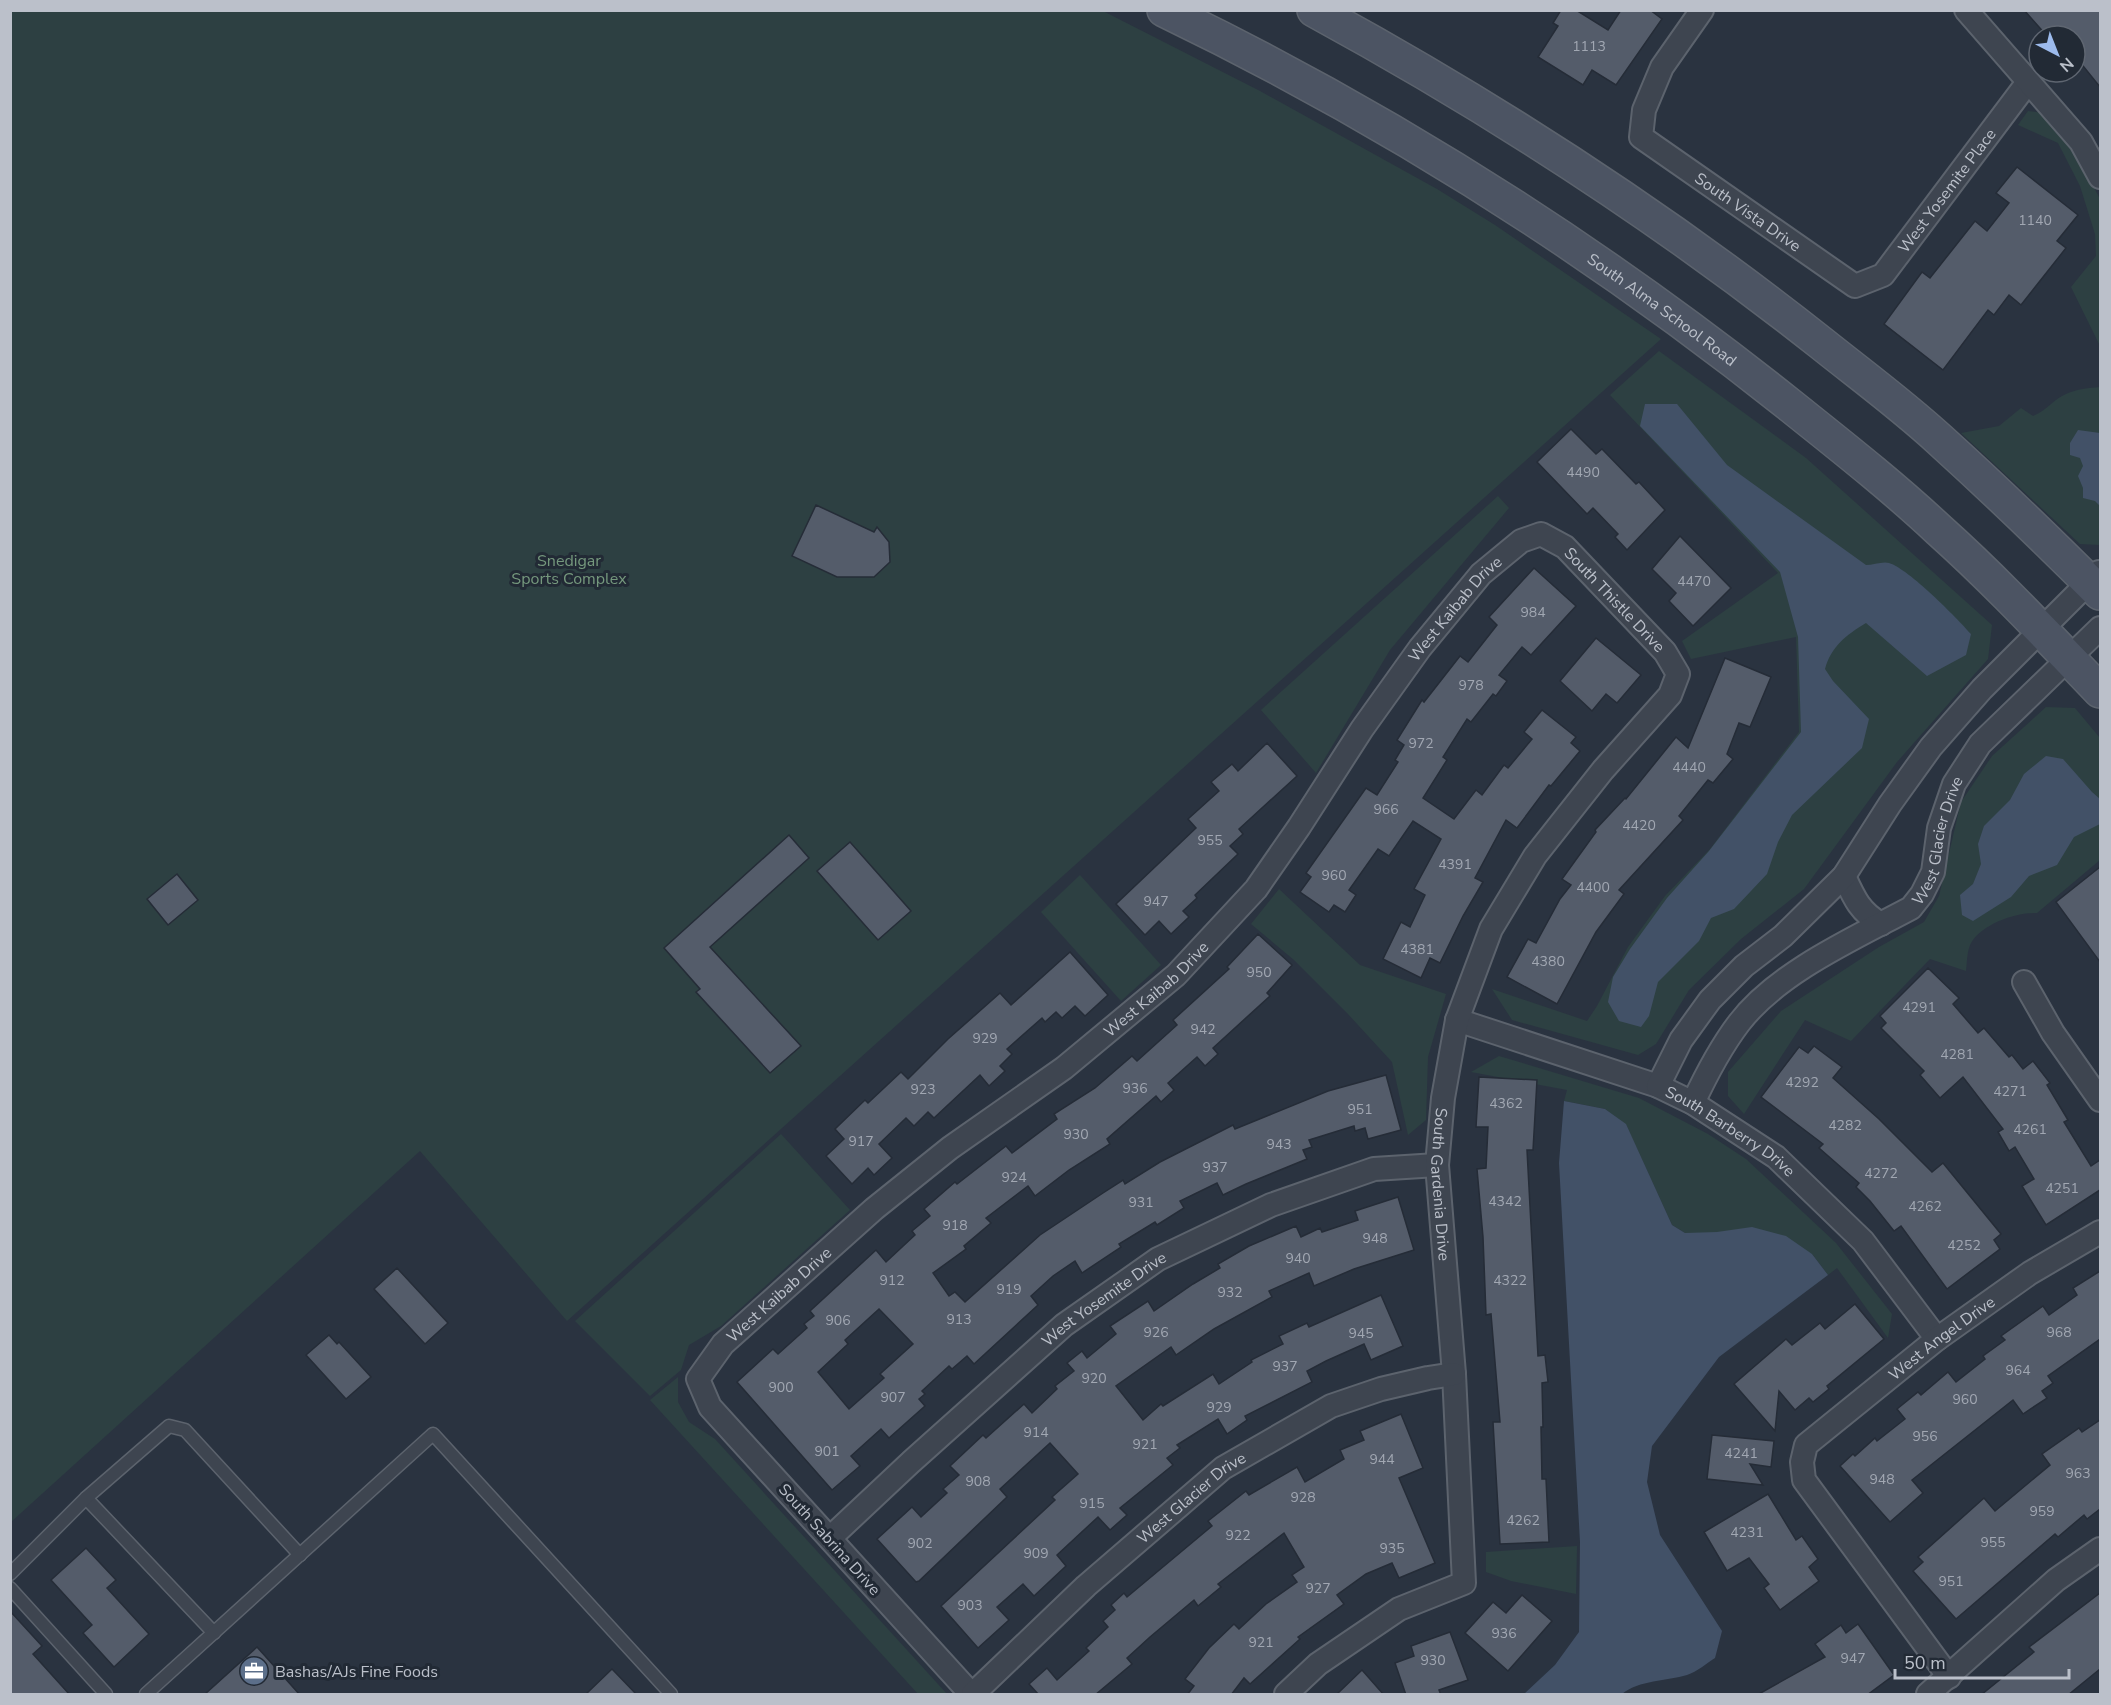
<svg xmlns="http://www.w3.org/2000/svg" width="2111" height="1705" viewBox="0 0 2111 1705" font-family="'Nunito Sans',sans-serif">
<style>
.green{fill:#2d4042}
.water{fill:#425167}
.building{fill:#545c6a;stroke:#252c37;stroke-width:1.5;fill-rule:evenodd}
.lines{fill:none;stroke-linecap:round;stroke-linejoin:round}
.lane-casing{stroke:#5c636d;stroke-width:15}
.street-casing{stroke:#5c636d;stroke-width:26}
.secondary-casing{stroke:#5c636d;stroke-width:36}
.lane{stroke:#3e4550;stroke-width:12}
.street{stroke:#3e4550;stroke-width:22}
.secondary{stroke:#4c5463;stroke-width:33}
.labels{text-anchor:middle;stroke-width:6;stroke-linejoin:round;paint-order:stroke}
.number-label{font-size:14px;fill:#a1a7b2}
.street-label{font-size:16px;fill:#bbc0ca;stroke:#222a35}
.park-label{font-size:16px;fill:#75987d;stroke:#222a35}
.poi-label{font-size:16px;fill:#bbc0ca;stroke:#222a35;text-anchor:start}
</style>
<rect width="100%" height="100%" fill="#2a3340"/>
<g class="green">
<polygon points="10,11 1103,11 1260,91 1437,189 1495,225 1661,339 567,1321 420,1151 11,1522"/>
<polygon points="2028,111 2046,113 2071,144 2100,199 2100,346 2071,287 2096,256 2095,234 2080,186 2058,143 2018,125"/>
<polygon points="1659,351 1806,458 1992,625 1988,659 1897,762 1804,889 1741,939 1689,990 1656,1044 1638,1055 1512,1020 1492,989 1587,1021 1597,1006 1628,947 1665,896 1710,849 1799,732 1796,637 1691,659 1682,641 1778,573 1610,395"/>
<path d="M2100 387V545L2080 544 1961 433 1999 426 2021 408 2033 416C2046 411 2054 399 2066 394 2077 389 2089 388 2100 387Z"/>
<polygon points="1498,496 1509,508 1390,650 1316,773 1261,710"/>
<path d="M2046 707 2075 708 2100 738V860L2037 913C2016 912 1982 924 1971 943 1967 950 1967 963 1966 971L1930 959 1851 1041 1805 1020 1744 1114 1728 1096V1072L1781 1011 1879 947 1924 922 1939 896 1961 802 1992 756Z"/>
<polygon points="1080,875 1161,965 1121,1001 1041,912"/>
<polygon points="1279,889 1360,965 1446,994 1428,1057 1426,1120 1408,1135 1392,1062 1347,1013 1294,960 1251,924"/>
<polygon points="1499,1056 1639,1098 1708,1134 1746,1159 1836,1243 1892,1314 1888,1338 1837,1268 1828,1275 1812,1254 1707,1233 1685,1233 1672,1225 1626,1125 1605,1109 1564,1101 1567,1090 1471,1072"/>
<polygon points="781,1134 850,1210 721,1326 689,1345 681,1370 650,1396 575,1321"/>
<polygon points="678,1377 678,1402 689,1422 715,1439 947,1694 918,1694 650,1400"/>
<polygon points="1577,1546 1576,1594 1511,1581 1486,1572 1486,1552"/>
</g>
<g class="water">
<path d="M1645 404H1677L1727 465 1866 565C1873 565 1883 561 1889 563 1909 569 1957 618 1971 634L1966 655 1927 676 1866 623C1846 635 1831 647 1825 669L1833 681 1869 719 1862 748 1792 815 1778 842 1767 874 1734 909 1711 918 1699 941 1658 982 1649 1016 1641 1027 1619 1021 1608 1002 1613 977 1630 949 1667 898 1709 851 1801 732 1798 637 1780 572 1640 426Z"/>
<polygon points="2078,430 2100,433 2100,506 2095,501 2083,498 2083,488 2078,476 2083,466 2080,458 2070,455 2070,443"/>
<polygon points="2046,756 2063,759 2092,792 2100,799 2100,824 2074,837 2057,865 2029,876 2011,897 1973,921 1962,915 1960,895 1973,884 1981,864 1978,844 1984,826 2010,800 2024,774"/>
<path d="M1564 1101 1605 1109 1626 1124 1672 1225 1685 1233 1717 1232 1752 1227 1786 1236 1812 1254 1828 1275 1719 1357 1652 1446 1647 1482 1660 1535 1722 1631 1715 1658C1707 1663 1697 1672 1687 1675 1667 1681 1639 1680 1622 1694H1524L1555 1665 1579 1632 1580 1542 1559 1163Z"/>
</g>
<g class="building">
<polygon points="1561,10 1576,10 1608,30 1621,10 1650,10 1662,19 1616,85 1592,70 1583,85 1538,57 1558,26 1553,23"/>
<polygon points="2024,10 2100,10 2100,87 2075,56 2075,36 2047,36"/>
<polygon points="2017,167 2078,215 2057,241 2066,248 2021,305 2009,295 1994,315 1988,310 1943,370 1884,324 1922,272 1930,278 1975,221 1987,231 2009,203 1996,193"/>
<polygon points="1571,429 1596,454 1602,449 1636,484 1639,482 1665,510 1627,550 1615,537 1618,534 1593,508 1587,514 1537,462"/>
<polygon points="816,505 874,532 877,527 889,542 890,562 874,577 837,577 792,556"/>
<polygon points="1680,536 1731,588 1693,626 1669,601 1676,593 1652,569"/>
<polygon points="1534,568 1576,606 1531,655 1522,647 1499,675 1507,681 1496,696 1493,694 1471,722 1467,719 1443,757 1447,760 1423,798 1454,819 1476,790 1482,795 1504,765 1508,768 1532,739 1524,732 1542,710 1576,737 1571,743 1580,751 1551,786 1549,785 1517,828 1506,820 1475,878 1483,882 1463,916 1440,963 1430,958 1421,978 1383,959 1401,922 1410,927 1425,895 1414,889 1441,839 1413,821 1389,856 1378,849 1349,890 1356,895 1345,912 1334,905 1329,912 1300,892 1311,877 1306,873 1366,788 1377,795 1398,762 1395,760 1404,745 1397,740 1422,700 1424,702 1460,656 1468,662 1497,625 1489,617"/>
<polygon points="1596,638 1641,675 1617,703 1606,694 1592,711 1560,681"/>
<polygon points="1725,658 1771,677 1750,727 1739,723 1727,754 1733,759 1713,783 1708,780 1679,816 1683,820 1619,890 1624,894 1596,932 1557,1004 1507,977 1528,939 1536,943 1560,899 1571,885 1562,879 1596,832 1595,830 1625,798 1626,799 1676,737 1688,748"/>
<polygon points="1267,743 1297,776 1239,829 1243,834 1230,846 1238,854 1195,895 1197,898 1183,911 1189,917 1171,934 1159,921 1145,935 1116,904 1196,828 1188,819 1219,791 1211,782 1232,764 1238,771"/>
<polygon points="789,835 809,858 710,947 801,1046 770,1073 696,992 700,989 664,948"/>
<polygon points="850,842 911,911 878,940 817,871"/>
<polygon points="2100,867 2100,962 2056,902"/>
<polygon points="177,874 198,900 168,925 147,899"/>
<path d="M1258 934 1292 965 1267 993 1270 996 1213 1048 1218 1054 1205 1066 1197 1057 1168 1083 1174 1090 1161 1102 1156 1096 1107 1139 1110 1144 1069 1170 1035 1196 1028 1186 986 1218 991 1223 964 1246 966 1249 933 1273 949 1296 955 1292 965 1302 1040 1235 1103 1193 1123 1180 1125 1184 1160 1162 1233 1125 1235 1129 1328 1091 1386 1075 1401 1130 1368 1139 1365 1128 1355 1131 1354 1126 1309 1140 1312 1147 1303 1150 1307 1159 1246 1184 1223 1195 1217 1183 1180 1201 1184 1208 1157 1225 1155 1222 1119 1244 1121 1247 1082 1273 1075 1261 1053 1276 1031 1296 1038 1305 974 1364 967 1356 952 1369 949 1366 922 1391 925 1394 919 1399 925 1406 889 1438 881 1429 851 1456 860 1466 832 1490 737 1382 773 1349 778 1354 807 1328 804 1324 814 1316 810 1311 876 1250 886 1262 915 1235 912 1231 930 1216 924 1209 955 1182 957 1184 1006 1146 1012 1153 1057 1119 1054 1114 1095 1088 1132 1056 1137 1061 1177 1025 1173 1020 1229 969 1227 967ZM879 1309 913 1344 880 1374 884 1378 849 1409 818 1372 848 1344 845 1340Z"/>
<polygon points="1070,952 1108,995 1085,1016 1075,1006 1062,1018 1056,1012 1045,1022 1042,1018 1007,1049 1012,1054 1000,1066 1005,1071 989,1086 980,1075 934,1118 928,1112 914,1126 906,1118 879,1144 892,1158 874,1175 868,1168 852,1184 826,1156 844,1139 835,1129 865,1100 868,1103 901,1072 908,1079 948,1039 1000,993 1011,1005"/>
<polygon points="1928,968 1959,998 1953,1004 1978,1033 1984,1028 2009,1057 2012,1055 2023,1069 2033,1061 2050,1083 2047,1085 2068,1120 2064,1122 2091,1166 2100,1160 2100,1190 2046,1225 2022,1186 2034,1179 2015,1147 2009,1151 1998,1132 2003,1129 1963,1077 1940,1098 1920,1075 1924,1071 1881,1028 1886,1023 1880,1016"/>
<polygon points="1814,1046 1842,1067 1833,1078 1879,1119 1932,1172 1943,1163 2001,1234 1994,1240 2000,1249 1947,1289 1901,1226 1894,1231 1870,1201 1856,1187 1859,1183 1819,1148 1823,1144 1761,1097 1799,1047 1808,1053"/>
<polygon points="1479,1077 1537,1080 1533,1150 1527,1150 1538,1356 1545,1355 1548,1382 1542,1383 1543,1427 1541,1427 1542,1479 1546,1479 1549,1542 1500,1544 1493,1422 1500,1422 1491,1314 1486,1315 1483,1237 1477,1169 1486,1168 1488,1127 1476,1127"/>
<polygon points="1398,1197 1414,1250 1354,1269 1314,1286 1309,1273 1269,1291 1272,1297 1214,1329 1176,1355 1171,1347 1116,1386 1143,1420 1161,1404 1163,1406 1213,1374 1219,1384 1252,1362 1251,1360 1283,1344 1279,1336 1307,1323 1309,1327 1381,1295 1403,1346 1371,1360 1364,1344 1326,1361 1307,1371 1312,1382 1245,1416 1247,1420 1227,1434 1218,1419 1177,1445 1180,1448 1167,1458 1173,1465 1120,1508 1127,1515 1110,1530 1098,1517 1057,1555 1066,1566 1034,1596 1023,1584 997,1607 1009,1620 978,1648 941,1606 1055,1500 1052,1497 1078,1474 1050,1443 1000,1489 1007,1497 919,1581 916,1582 877,1539 912,1507 921,1517 947,1493 943,1489 959,1475 950,1466 983,1435 986,1438 1024,1404 1032,1413 1057,1389 1055,1386 1074,1371 1067,1363 1082,1351 1087,1358 1116,1334 1110,1326 1148,1301 1154,1311 1193,1284 1220,1268 1218,1264 1249,1246 1296,1226 1301,1237 1320,1228 1322,1232 1358,1220 1355,1211"/>
<polygon points="397,1268 448,1323 425,1344 374,1289"/>
<polygon points="2100,1271 2100,1339 2048,1376 2053,1383 2042,1391 2047,1398 2023,1414 2013,1400 1912,1480 1923,1493 1890,1522 1840,1466 1853,1454 1855,1456 1875,1438 1877,1441 1905,1419 1897,1409 1918,1392 1921,1395 1948,1372 1956,1382 1985,1359 1983,1356 2005,1340 2001,1336 2043,1306 2049,1315 2077,1295 2073,1288"/>
<polygon points="1855,1304 1884,1339 1827,1386 1829,1389 1813,1402 1809,1398 1795,1410 1779,1391 1775,1431 1734,1384 1786,1339 1792,1345 1820,1323 1825,1329"/>
<polygon points="329,1335 337,1344 339,1342 371,1377 346,1399 306,1355"/>
<polygon points="1401,1414 1423,1468 1399,1478 1435,1563 1399,1578 1392,1563 1366,1574 1337,1595 1344,1604 1298,1637 1300,1639 1250,1684 1244,1678 1231,1695 1187,1695 1194,1686 1185,1679 1209,1648 1234,1624 1239,1629 1266,1604 1297,1582 1292,1575 1304,1567 1284,1533 1218,1584 1221,1587 1198,1606 1194,1600 1150,1637 1127,1658 1132,1664 1095,1695 1039,1695 1029,1684 1047,1668 1057,1680 1089,1651 1086,1648 1108,1627 1103,1621 1115,1610 1111,1605 1124,1593 1127,1597 1212,1526 1208,1521 1246,1491 1249,1495 1297,1467 1305,1482 1344,1459 1340,1450 1364,1440 1360,1431"/>
<polygon points="2100,1420 2100,1509 2087,1519 2084,1515 2058,1537 2055,1534 1956,1619 1913,1571 1923,1562 1918,1557 1984,1498 1995,1511 2050,1465 2042,1454 2079,1428 2082,1432"/>
<polygon points="1712,1435 1774,1441 1771,1467 1750,1464 1763,1485 1707,1479"/>
<polygon points="1768,1494 1796,1540 1802,1536 1818,1559 1809,1567 1819,1581 1780,1610 1764,1588 1769,1584 1749,1558 1727,1571 1704,1532"/>
<polygon points="86,1548 116,1580 107,1588 149,1634 114,1667 83,1633 92,1625 51,1580"/>
<polygon points="2100,1593 2100,1669 2068,1695 1981,1695 2034,1652 2029,1647"/>
<polygon points="1522,1595 1552,1621 1508,1671 1465,1633 1493,1602 1506,1613"/>
<polygon points="10,1611 42,1646 33,1654 70,1695 10,1695"/>
<polygon points="1858,1624 1894,1675 1867,1695 1757,1695 1825,1657 1815,1644 1841,1625 1846,1633"/>
<polygon points="1450,1632 1468,1680 1439,1690 1441,1695 1406,1695 1395,1663 1414,1656 1411,1646"/>
<polygon points="257,1647 300,1695 204,1695"/>
<polygon points="612,1669 637,1695 585,1695"/>
<polygon points="1362,1670 1384,1695 1336,1695"/>
</g>
<g class="lines">
<g class="lane-casing">
<g id="lane">
<polyline points="86,1498 214,1633"/>
<polyline points="10,1574 86,1498 169,1426 185,1430 300,1555"/>
<polyline points="10,1588 106,1694"/>
<polyline points="146,1694 433,1434 671,1694"/>
</g>
</g>
<g class="street-casing">
<g id="street">
<path id="s1" d="M1702 10 1662 67 1644 110 1641 137 1855 286 1883 275 2028 82"/>
<polyline points="1966,10 2081,142 2100,177"/>
<path d="M1844 876C1854 898 1860 912 1881 924"/>
<polyline points="2024,982 2053,1033 2100,1100"/>
<path id="s2" d="M1457 1020 1658 1086 1693 1103 1776 1157 1863 1241 1937 1339"/>
<polyline points="1658,1086 1681,1040 1710,1000 1744,966 1783,936 1844,876 1890,804 1931,747 1982,689 2099,572"/>
<path id="s3" d="M1693 1103C1706 1075 1720 1048 1739 1023 1778 972 1855 938 1911 908L1922 894 1933 872 1939 828 1954 784 1980 744 2100 628"/>
<path id="s4" d="M830 1538 911 1462 1064 1325 1158 1259 1271 1205 1374 1169 1437 1165"/>
<path id="s5" d="M1949 1677 1804 1480 1802 1462 1806 1445 1937 1339 2030 1273 2100 1232"/>
<path id="s6" d="M971 1694 710 1407 698 1379 723 1344 874 1209 950 1148 1064 1068 1176 975 1256 889 1299 827 1362 729 1420 648 1481 574 1521 541 1541 534 1565 547 1665 652 1678 674 1670 695 1603 770 1535 856 1491 929 1457 1020 1443 1098 1437 1165 1454 1374 1464 1583 1399 1609 1318 1664 1286 1694"/>
<path id="s7" d="M973 1694 1086 1586 1223 1468 1331 1406 1381 1389 1428 1378 1454 1374"/>
<polyline points="1928,1694 2056,1580 2100,1549"/>
</g>
</g>
<g class="secondary-casing">
<g id="secondary">
<path id="s8" d="M1164 10C1388 118 1597 251 1791 406 1841 446 1892 486 1939 530 1996 581 2048 637 2100 691"/>
<path d="M1314 10C1492 107 1662 217 1821 343 1861 375 1902 405 1940 440 1994 489 2048 541 2100 593"/>
</g>
</g>
<use href="#lane" class="lane"/>
<use href="#street" class="street"/>
<use href="#secondary" class="secondary"/>
</g>
<defs>
<g id="office-disc" transform="scale(1.5)"><circle r="9.5" fill="#5c6f8a" stroke="#222a35"/><path d="M-6-3h4V-5.5h4V-3h4V5H-6ZM-1-4.5V-3h2v-1.5ZM-6 0V1H6V0Z" fill="#fff"/></g>
</defs>
<g fill-rule="evenodd">
<use href="#office-disc" x="254" y="1671"/>
</g>
<g class="labels">
<g class="number-label">
<text x="1589" y="51">1113</text>
<text x="2035" y="225">1140</text>
<text x="1583" y="477">4490</text>
<text x="1694" y="586">4470</text>
<text x="1533" y="617">984</text>
<text x="1471" y="690">978</text>
<text x="1421" y="748">972</text>
<text x="1689" y="772">4440</text>
<text x="1386" y="814">966</text>
<text x="1639" y="830">4420</text>
<text x="1210" y="845">955</text>
<text x="1455" y="869">4391</text>
<text x="1334" y="880">960</text>
<text x="1593" y="892">4400</text>
<text x="1156" y="906">947</text>
<text x="1417" y="954">4381</text>
<text x="1548" y="966">4380</text>
<text x="1259" y="977">950</text>
<text x="1919" y="1012">4291</text>
<text x="1203" y="1034">942</text>
<text x="985" y="1043">929</text>
<text x="1957" y="1059">4281</text>
<text x="1802" y="1087">4292</text>
<text x="1135" y="1093">936</text>
<text x="923" y="1094">923</text>
<text x="2010" y="1096">4271</text>
<text x="1506" y="1108">4362</text>
<text x="1360" y="1114">951</text>
<text x="1845" y="1130">4282</text>
<text x="2030" y="1134">4261</text>
<text x="1076" y="1139">930</text>
<text x="861" y="1146">917</text>
<text x="1279" y="1149">943</text>
<text x="1215" y="1172">937</text>
<text x="1881" y="1178">4272</text>
<text x="1014" y="1182">924</text>
<text x="2062" y="1193">4251</text>
<text x="1505" y="1206">4342</text>
<text x="1141" y="1207">931</text>
<text x="1925" y="1211">4262</text>
<text x="955" y="1230">918</text>
<text x="1375" y="1243">948</text>
<text x="1964" y="1250">4252</text>
<text x="1298" y="1263">940</text>
<text x="892" y="1285">912</text>
<text x="1510" y="1285">4322</text>
<text x="1009" y="1294">919</text>
<text x="1230" y="1297">932</text>
<text x="959" y="1324">913</text>
<text x="838" y="1325">906</text>
<text x="1156" y="1337">926</text>
<text x="2059" y="1337">968</text>
<text x="1361" y="1338">945</text>
<text x="1285" y="1371">937</text>
<text x="2018" y="1375">964</text>
<text x="1094" y="1383">920</text>
<text x="781" y="1392">900</text>
<text x="893" y="1402">907</text>
<text x="1965" y="1404">960</text>
<text x="1219" y="1412">929</text>
<text x="1036" y="1437">914</text>
<text x="1925" y="1441">956</text>
<text x="1145" y="1449">921</text>
<text x="827" y="1456">901</text>
<text x="1741" y="1458">4241</text>
<text x="1382" y="1464">944</text>
<text x="2078" y="1478">963</text>
<text x="1882" y="1484">948</text>
<text x="978" y="1486">908</text>
<text x="1303" y="1502">928</text>
<text x="1092" y="1508">915</text>
<text x="2042" y="1516">959</text>
<text x="1523" y="1525">4262</text>
<text x="1747" y="1537">4231</text>
<text x="1238" y="1540">922</text>
<text x="1993" y="1547">955</text>
<text x="920" y="1548">902</text>
<text x="1392" y="1553">935</text>
<text x="1036" y="1558">909</text>
<text x="1951" y="1586">951</text>
<text x="1318" y="1593">927</text>
<text x="970" y="1610">903</text>
<text x="1504" y="1638">936</text>
<text x="1261" y="1647">921</text>
<text x="1853" y="1663">947</text>
<text x="1433" y="1665">930</text>
</g>
<g class="street-label">
<text dy="6" stroke="none"><textPath href="#s1" startOffset="540">West Yosemite Place</textPath></text>
<text dy="6" stroke="none"><textPath href="#s1" startOffset="274">South Vista Drive</textPath></text>
<text dy="6" stroke="none"><textPath href="#s8" startOffset="582">South Alma School Road</textPath></text>
<text dy="6" stroke="none"><textPath href="#s6" startOffset="1724">South Thistle Drive</textPath></text>
<text dy="6" stroke="none"><textPath href="#s6" startOffset="1508">West Kaibab Drive</textPath></text>
<text dy="6" stroke="none"><textPath href="#s3" startOffset="375">West Glacier Drive</textPath></text>
<text dy="6" stroke="none"><textPath href="#s6" startOffset="1022">West Kaibab Drive</textPath></text>
<text dy="6" stroke="none"><textPath href="#s2" startOffset="297">South Barberry Drive</textPath></text>
<text dy="6" stroke="none"><textPath href="#s6" startOffset="2403">South Gardenia Drive</textPath></text>
<text dy="6" stroke="none"><textPath href="#s6" startOffset="536">West Kaibab Drive</textPath></text>
<text dy="6" stroke="none"><textPath href="#s4" startOffset="364">West Yosemite Drive</textPath></text>
<text dy="6" stroke="none"><textPath href="#s5" startOffset="453">West Angel Drive</textPath></text>
<text dy="6" stroke="none"><textPath href="#s7" startOffset="294">West Glacier Drive</textPath></text>
<text transform="translate(830 1539) rotate(48)" y="6">South Sabrina Drive</text>
</g>
<g class="park-label">
<text x="569" y="566">Snedigar<tspan x="569" dy="18">Sports Complex</tspan></text>
</g>
<g class="poi-label">
<text x="275" y="1677">Bashas/AJs Fine Foods</text>
</g>
</g>
<rect width="2111" height="1705" fill="none" stroke="#bbc0ca" stroke-width="24"/>
<g transform="translate(2057 54) rotate(138)"><circle r="28" fill="#222a35" stroke="#5f6671" stroke-width="1.5"/>
<path d="M0-4.5L10 22L0 15L-10 22Z" fill="#9dbbed"/>
<text y="-9" font-size="16" font-weight="bold" text-anchor="middle" fill="#bbc0ca">N</text>
</g>
<path d="M1895 1669v9h174v-9" fill="none" stroke="#bbc0ca" stroke-width="3"/>
<text x="1904" y="1669" font-size="18" fill="#bbc0ca" stroke="#222a35" stroke-width="4.5" paint-order="stroke">50 m</text>
</svg>
